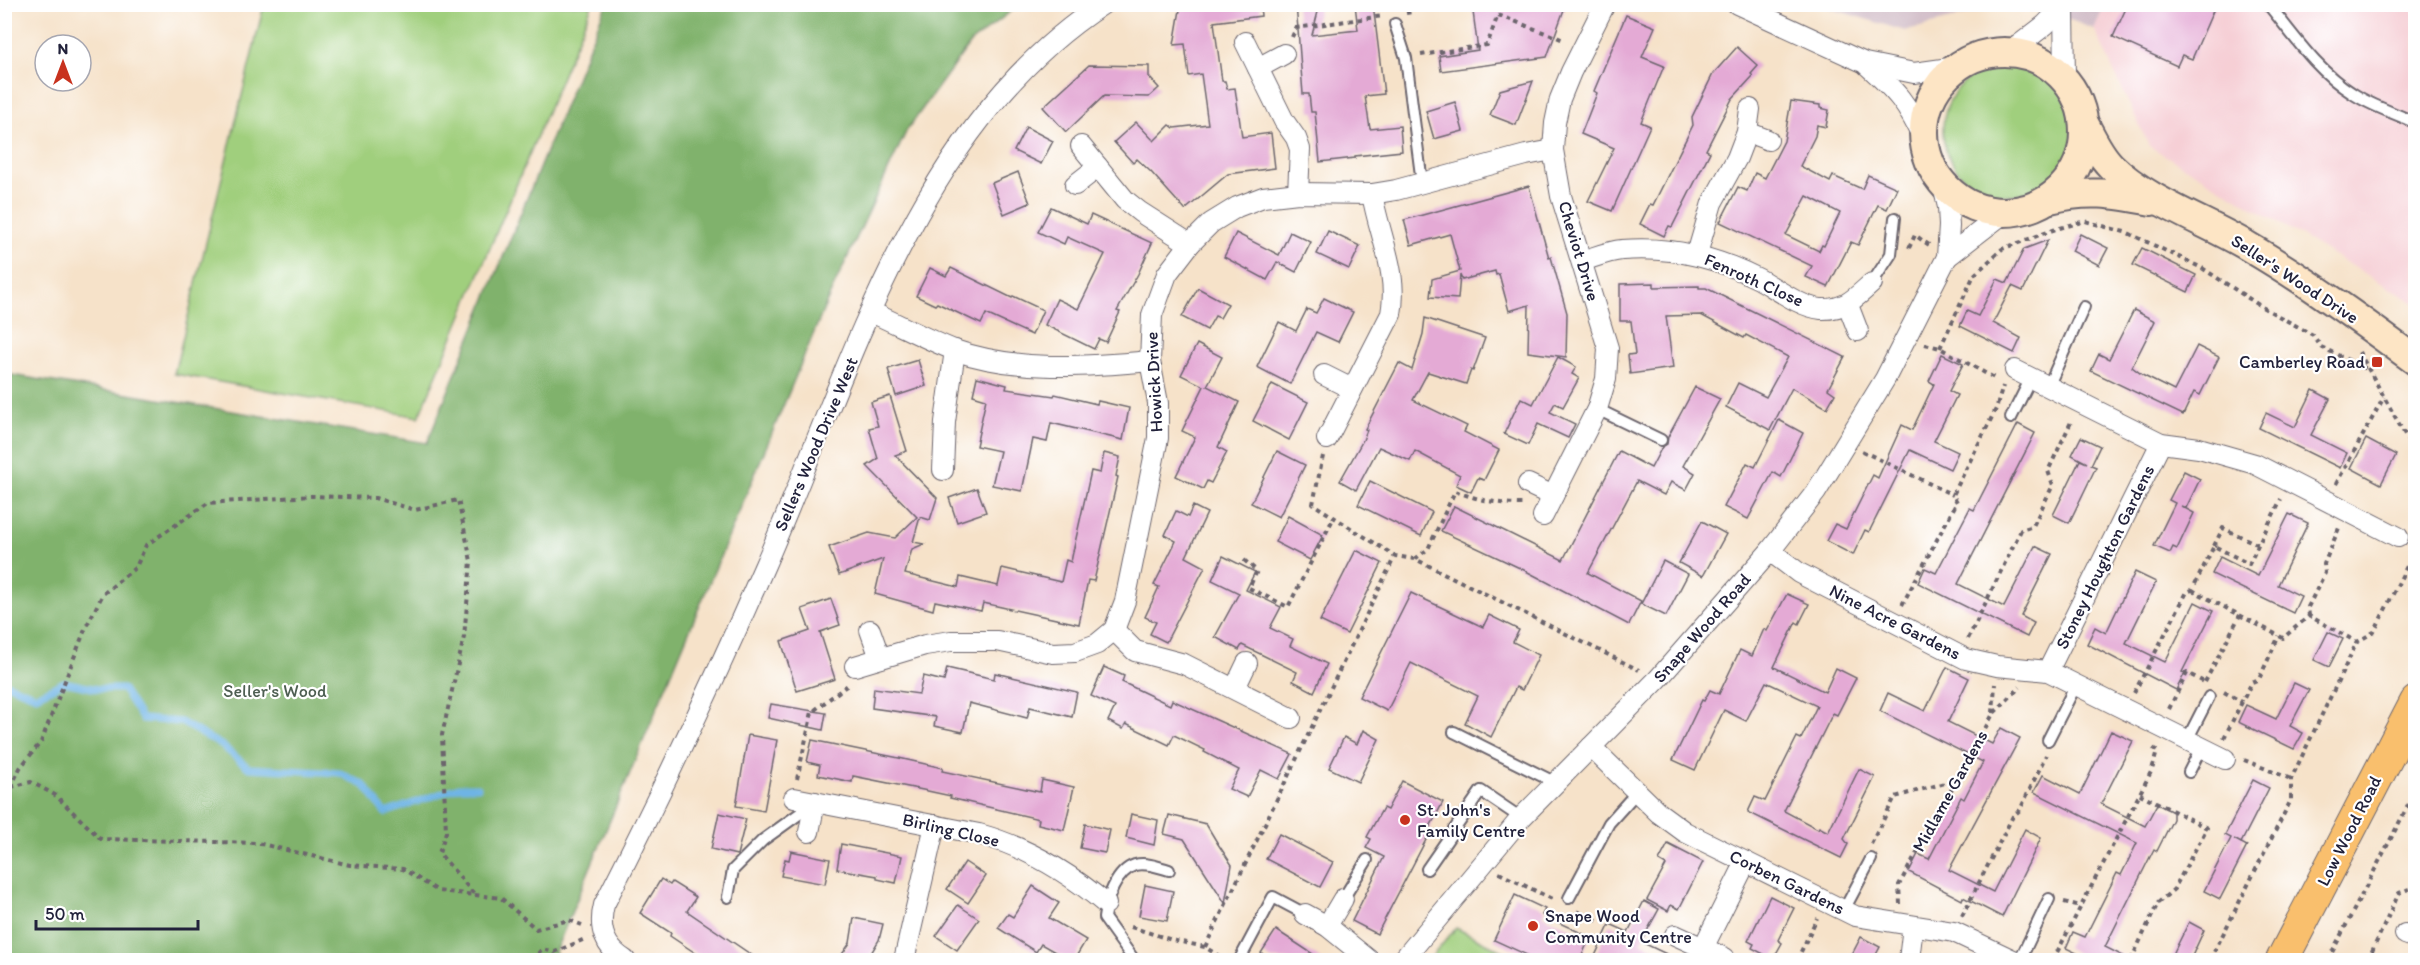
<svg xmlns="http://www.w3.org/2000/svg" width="2420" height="965" viewBox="0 0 2420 965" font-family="Itim,sans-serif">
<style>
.built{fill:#f6cfd5}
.industrial{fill:#d1bdc8}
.green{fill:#a0cf7d;stroke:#61785c;stroke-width:1.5}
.forest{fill:#80b26c;stroke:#516a54;stroke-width:1.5}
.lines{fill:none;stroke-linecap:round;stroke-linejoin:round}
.stream{stroke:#6eb4e5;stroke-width:7}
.building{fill:#e4aad5;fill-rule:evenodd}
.lane-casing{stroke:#6c656d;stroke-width:14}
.street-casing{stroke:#6c656d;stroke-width:22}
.secondary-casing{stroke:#6c656d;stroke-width:32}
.primary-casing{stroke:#6c656d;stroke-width:34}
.path{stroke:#6c656d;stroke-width:4;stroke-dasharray:4.5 4.5;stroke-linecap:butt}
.lane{stroke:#fff;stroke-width:10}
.street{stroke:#fff;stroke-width:20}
.secondary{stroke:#fde5c5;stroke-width:28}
.primary{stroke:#f9bf6d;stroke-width:32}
.poi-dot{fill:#c8321e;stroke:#fff;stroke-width:2}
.labels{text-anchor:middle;stroke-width:4.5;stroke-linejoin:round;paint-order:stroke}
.street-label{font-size:18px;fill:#22223b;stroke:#fff}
.poi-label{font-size:18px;fill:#22223b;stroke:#fff;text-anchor:start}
.park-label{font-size:18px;fill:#4e5f52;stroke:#fff}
</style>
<rect width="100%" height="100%" fill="#fff"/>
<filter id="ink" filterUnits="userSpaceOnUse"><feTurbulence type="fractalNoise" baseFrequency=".0167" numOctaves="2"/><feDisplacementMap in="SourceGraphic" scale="12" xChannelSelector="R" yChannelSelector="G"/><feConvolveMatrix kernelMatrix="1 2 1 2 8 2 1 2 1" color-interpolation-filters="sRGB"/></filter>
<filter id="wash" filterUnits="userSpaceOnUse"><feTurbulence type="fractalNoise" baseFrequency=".008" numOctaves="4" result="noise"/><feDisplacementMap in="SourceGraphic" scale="24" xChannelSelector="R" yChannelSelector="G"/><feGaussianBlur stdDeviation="1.35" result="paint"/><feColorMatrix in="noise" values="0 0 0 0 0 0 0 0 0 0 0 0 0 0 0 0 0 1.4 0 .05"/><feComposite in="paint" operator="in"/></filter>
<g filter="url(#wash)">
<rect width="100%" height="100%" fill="#f6e2c9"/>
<polygon class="built" points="2105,5 2415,5 2415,303 2149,146 2094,29"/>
<g class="industrial">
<polygon points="1819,5 2005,5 1905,31"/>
<polygon points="2030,5 2105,5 2094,29"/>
</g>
<g class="green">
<polygon points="264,5 592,5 419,417 174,374"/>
<circle cx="2008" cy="130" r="65"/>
<polygon points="1456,928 1521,960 1429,960"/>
</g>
<polygon class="forest" points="606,5 1019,5 970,43 907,130 828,299 555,952 559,960 5,960 5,374 427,443"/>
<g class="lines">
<polyline class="stream" points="4,683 36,696 64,682 97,689 123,689 142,719 181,722 221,745 249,768 340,773 364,785 385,813 459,787 478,787"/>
</g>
<g id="blocks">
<g class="building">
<polygon points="1181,4 1260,4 1261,16 1214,22 1222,81 1225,81 1227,89 1235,88 1242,137 1271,133 1275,168 1228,174 1185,210 1151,172 1137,159 1133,163 1114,142 1136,122 1154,141 1170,125 1174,128 1208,124 1201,74 1189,76 1185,44 1174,45"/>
<polygon points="1296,4 1320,4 1312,35 1358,30 1355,4 1373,4 1384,94 1365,96 1370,129 1400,126 1402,151 1355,156 1355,158 1320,162 1315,112 1311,112 1309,94 1303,94"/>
<polygon points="1472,4 1566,4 1547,57 1441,71 1439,56 1478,50"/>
<polygon points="2128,4 2216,4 2192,59 2182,55 2177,66 2113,37"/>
<polygon points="1626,15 1655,27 1642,57 1664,66 1641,122 1650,126 1612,211 1588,201 1614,148 1581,134 1597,93 1594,91"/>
<polygon points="1737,47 1758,66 1751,74 1753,76 1732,99 1706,150 1710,152 1672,227 1669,226 1664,236 1640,224 1650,204 1653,205 1693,125 1692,117 1713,74"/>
<polygon points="1089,65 1149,66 1149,77 1159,88 1149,97 1104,96 1066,132 1043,107"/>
<polygon points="1533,81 1516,125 1490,115 1500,90"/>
<path d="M1791 101 1820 105V108L1829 110 1826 127 1817 125 1815 136 1800 166 1830 182 1833 176 1862 189 1868 175 1897 188 1887 209 1878 205 1858 245 1851 242 1828 287 1806 277 1812 266 1720 222 1738 187 1747 191 1755 173 1765 178 1784 141ZM1807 196 1840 213 1824 246 1822 245 1819 251 1786 235Z"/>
<polygon points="1455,102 1463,131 1434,139 1426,111"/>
<polygon points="1026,127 1053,141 1041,164 1014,151"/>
<polygon points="1018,172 1030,203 1004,214 992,183"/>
<polygon points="1529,186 1549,258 1551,257 1567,313 1566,357 1528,352 1529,305 1509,311 1499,274 1496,275 1495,271 1462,280 1460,275 1458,299 1430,297 1432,279 1460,271 1450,234 1411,245 1404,220"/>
<polygon points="1051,207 1087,224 1091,215 1152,243 1138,274 1117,311 1120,312 1106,342 1099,339 1094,349 1045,325 1057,299 1078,309 1105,254 1067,237 1064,244 1038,232"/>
<polygon points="1328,231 1360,246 1349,269 1317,254"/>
<polygon points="1290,232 1311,242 1296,272 1277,262 1267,280 1224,257 1236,233 1279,255"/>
<polygon points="2080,234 2108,248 2099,265 2072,251"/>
<polygon points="2048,240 2023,291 2012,286 1993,323 2021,338 2014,353 1960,326 1967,311 1978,316 1997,279 2007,283 2024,249"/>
<polygon points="2142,248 2196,275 2188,292 2133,265"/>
<polygon points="930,268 946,276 951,268 1012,298 1013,296 1043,310 1032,335 986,314 981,324 937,303 935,305 916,296"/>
<polygon points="1654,283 1654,287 1699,286 1699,288 1706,288 1845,357 1828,389 1835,394 1827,408 1792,388 1770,430 1726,407 1738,383 1766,397 1788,357 1746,335 1744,338 1701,315 1666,316 1673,368 1630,374 1628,355 1635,354 1631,321 1620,321 1620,284"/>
<polygon points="1198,288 1228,304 1220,318 1215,316 1207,330 1182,317"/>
<polygon points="1324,298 1353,312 1338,342 1316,332 1290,384 1257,367 1279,322 1296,331 1307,309 1316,313"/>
<polygon points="2134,310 2155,321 2132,367 2144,376 2174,391 2197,346 2219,357 2200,395 2194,392 2183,415 2091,371 2099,354 2109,359"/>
<polygon points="1425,318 1485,338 1473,371 1471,370 1466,384 1428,372 1413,400 1467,426 1464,432 1499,450 1484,480 1478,478 1471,492 1456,485 1460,475 1415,451 1410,461 1379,447 1356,490 1340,481 1363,440 1367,430 1365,429 1399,363 1412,370 1423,334"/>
<polygon points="1197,344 1222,357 1207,386 1239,402 1218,447 1227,452 1211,483 1207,481 1203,489 1176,476 1195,437 1182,431 1204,386 1181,375"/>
<polygon points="1942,354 1963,364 1949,391 1957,395 1934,441 1958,452 1950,469 1910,450 1869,532 1865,530 1853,555 1826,541 1835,524 1846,529 1873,475 1878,478 1902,425 1912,430 1934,384 1929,381"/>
<polygon points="1558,357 1576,367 1572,374 1579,378 1563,407 1555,403 1550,412 1575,424 1568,438 1538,424 1528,445 1504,434 1521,398 1533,404"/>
<polygon points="918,360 926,386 896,396 888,369"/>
<polygon points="977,377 1007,385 1006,389 1054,396 1055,394 1097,404 1098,401 1129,408 1123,440 1051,423 1047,442 1033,439 1022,491 992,485 1000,451 976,446 986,399 973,395"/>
<polygon points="1272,384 1308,402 1289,440 1253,421"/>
<polygon points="1695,387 1720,399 1683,466 1695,473 1686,490 1671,482 1664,495 1637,481 1588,573 1641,601 1629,625 1524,570 1441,531 1454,506 1563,560 1619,451 1651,468 1662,447 1667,444 1668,437"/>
<polygon points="2313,390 2330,399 2311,435 2347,453 2340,468 2259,428 2266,413 2295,427"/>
<polygon points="890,396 907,451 895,455 937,498 930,520 920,517 913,542 924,544 912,549 905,574 958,587 960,577 998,586 1002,568 1061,582 1066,560 1071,562 1073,552 1091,471 1100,473 1104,453 1120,457 1116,476 1118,477 1094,581 1088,580 1079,624 983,603 981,611 935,601 933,610 875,594 883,559 839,575 829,547 869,533 895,538 917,517 867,466 878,459 869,428 878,426 871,402"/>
<polygon points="1779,420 1803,433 1781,477 1773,472 1748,519 1724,507 1747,463 1755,467"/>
<polygon points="2018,424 2035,433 1958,584 2004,607 2035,546 2052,554 2021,616 2034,623 2027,637 1918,583 1925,568 1936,573 1970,508 1974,510"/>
<polygon points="2081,437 2100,446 2091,465 2096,467 2069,523 2053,515 2080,460 2087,463 2072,455"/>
<polygon points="2366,439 2396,455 2381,484 2351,468"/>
<polygon points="1277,451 1305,465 1279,517 1251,503"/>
<polygon points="2184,471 2200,479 2186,508 2181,506 2194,513 2177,549 2173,547 2170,553 2154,546 2175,503 2169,500"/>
<polygon points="1370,481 1432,512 1421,536 1358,505"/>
<polygon points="977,488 986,512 957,522 949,498"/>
<polygon points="1193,506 1207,513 1186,557 1205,567 1166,642 1150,634 1156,622 1145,617 1159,587 1154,585 1176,541 1165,535 1176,511 1188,517"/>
<polygon points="2289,514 2308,523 2278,585 2301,596 2293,613 2212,574 2220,557 2258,576"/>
<polygon points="1288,516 1323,535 1310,560 1275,542"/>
<polygon points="1702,521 1726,534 1703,576 1679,563"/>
<polygon points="1356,550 1382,563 1347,634 1320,621"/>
<polygon points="1223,556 1255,572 1246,590 1281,607 1270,628 1293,639 1290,646 1327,664 1314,692 1293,681 1297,672 1242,645 1239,650 1215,637 1239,593 1212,580"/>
<polygon points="1663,561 1688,574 1666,616 1641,604"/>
<polygon points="2135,572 2156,582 2126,643 2165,662 2195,602 2213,611 2182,672 2185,673 2176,690 2087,644 2095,627 2106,633"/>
<polygon points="1411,593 1483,627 1489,615 1519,630 1513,642 1539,655 1522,690 1516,687 1491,737 1465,723 1478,696 1411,663 1387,711 1359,697"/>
<polygon points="1787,594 1809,604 1799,624 1796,622 1774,667 1825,692 1836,668 1856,678 1837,715 1833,713 1784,811 1818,829 1819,827 1828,832 1859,769 1875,777 1844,839 1848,844 1841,858 1748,812 1755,797 1765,801 1797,737 1801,739 1817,706 1766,682 1746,721 1724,710 1695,770 1673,760 1702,700 1704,701 1710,690 1719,694 1740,650 1752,656 1764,629 1767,631"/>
<polygon points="831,599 840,625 820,632 835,679 797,691 781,641 810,631 802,609"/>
<polygon points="2328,632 2343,639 2329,667 2314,660"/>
<polygon points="1104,667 1124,676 1122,682 1170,705 1172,700 1292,754 1279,779 1261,770 1247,797 1229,789 1239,770 1204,752 1205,750 1174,735 1169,745 1126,724 1123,729 1108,721 1115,707 1091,696"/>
<polygon points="1947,667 1969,678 1948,722 1992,744 2001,728 2020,738 1949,870 1993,892 2025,829 2041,838 2002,917 1963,897 1962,900 1909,872 1918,854 1929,859 1961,797 1964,799 1983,762 1880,711 1888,693 1925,711"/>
<polygon points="947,668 994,679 995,673 1077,692 1072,717 1030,707 1027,718 969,703 963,732 934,726 936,717 872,708 874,688 919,694 923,676 944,681"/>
<polygon points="2294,683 2309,690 2290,726 2303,733 2294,749 2238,722 2246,705 2276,719"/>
<polygon points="771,704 826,713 823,730 768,718"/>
<polygon points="1363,730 1379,739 1358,782 1329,768 1344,737 1357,744"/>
<polygon points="2111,731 2133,741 2101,804 2145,826 2157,804 2173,812 2173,819 2157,851 2154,849 2105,947 2131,960 2091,960 2066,948 2073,932 2085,937 2117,873 2121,875 2137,843 2034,792 2043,775 2080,794"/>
<polygon points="748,735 777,740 764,811 736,806"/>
<polygon points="812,740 899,758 943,768 942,771 1040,792 1042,780 1074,787 1064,830 1038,824 1039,819 950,798 951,796 923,790 853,776 852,782 818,775 820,765 807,762"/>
<polygon points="2253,780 2269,788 2241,843 2234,839 2247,846 2220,899 2204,891 2231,838 2225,835"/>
<polygon points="1402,781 1443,802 1428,831 1430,832 1377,934 1352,921 1384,857 1366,848 1371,839 1367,837 1383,808 1387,810"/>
<polygon points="719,813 746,819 737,855 711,849"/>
<polygon points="1131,814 1158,820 1154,845 1126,838"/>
<polygon points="1169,815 1206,824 1218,844 1232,865 1225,903 1184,839 1164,834"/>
<polygon points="1085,824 1110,830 1105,853 1080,848"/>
<polygon points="1279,834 1333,862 1320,887 1266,859"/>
<polygon points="841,844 902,856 896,883 877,879 877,876 837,869"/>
<polygon points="1668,844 1703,862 1679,909 1671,905 1668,911 1647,900 1666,865 1659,861"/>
<polygon points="791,851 830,859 825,884 781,876 785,859 789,860"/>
<polygon points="965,862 986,876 968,903 947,889"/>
<polygon points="661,879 670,885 672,882 696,897 687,911 759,960 706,960 670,936 671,933 640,913"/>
<polygon points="1145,885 1173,891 1167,921 1139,916"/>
<polygon points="1033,886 1059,903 1049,918 1086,940 1074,960 1069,960 1041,944 1036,952 998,928 1008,914 1013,917"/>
<polygon points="1515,895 1545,909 1542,915 1590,937 1580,960 1538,960 1494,940"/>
<polygon points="1770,896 1794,908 1778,940 1782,943 1773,959 1752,948 1754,944 1748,941"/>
<polygon points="1644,901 1659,909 1641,942 1679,960 1604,960 1595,956 1610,924 1628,932"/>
<polygon points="958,905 979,919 957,950 936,936"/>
<polygon points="854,918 883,924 879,940 867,960 838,960 850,943"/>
<polygon points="2189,922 2204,930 2192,956 2189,960 2170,960"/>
<polygon points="1276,930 1293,941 1322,960 1272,960 1261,953"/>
<polygon points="1861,937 1880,947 1873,960 1849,960"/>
</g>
</g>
</g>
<g filter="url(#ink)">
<use href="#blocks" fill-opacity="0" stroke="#6c656d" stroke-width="1.5"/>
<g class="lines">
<g class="lane-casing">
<g id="lane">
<path d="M2268 4C2294 36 2317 71 2352 93 2371 106 2395 113 2416 123"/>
<polyline points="1395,24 1406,58 1422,183"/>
<polyline points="1872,283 1891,254 1895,218"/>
<polyline points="2048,387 2084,307"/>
<polyline points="1597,409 1661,440"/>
<polyline points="2011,418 2031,378"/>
<polyline points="1454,732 1556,783"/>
<polyline points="2048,740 2076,685"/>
<polyline points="2187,740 2209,697"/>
<polyline points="2189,772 2201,748"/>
<polyline points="1427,869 1481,791 1521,818"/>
<polyline points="728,897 733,870 763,840 813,804"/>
<polyline points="1569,898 1609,823 1636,793"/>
<polyline points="1343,899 1367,860"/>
<polyline points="1844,910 1871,859"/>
<polyline points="1241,957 1273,897 1305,914"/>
<path d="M1134 960 1104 918C1106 901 1116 871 1135 865 1146 862 1159 867 1169 870"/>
<polyline points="2020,960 2049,899"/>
</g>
</g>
<g class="street-casing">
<g id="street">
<polyline points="1737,4 1865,63 1914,73 1957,67"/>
<polyline points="2064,7 2065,79"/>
<polyline points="1245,42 1284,121 1296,138 1300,149 1298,193"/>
<polyline points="2010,52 2045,25 2065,4"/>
<path d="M1867 65C1897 92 1907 103 1924 140"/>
<polyline points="1258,68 1284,54"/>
<polyline points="1747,132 1768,140"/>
<polyline points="1081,146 1125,200 1140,212 1190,244"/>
<polyline points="1075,185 1098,167"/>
<polyline points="1697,254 1712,203 1737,158 1747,132 1750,109"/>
<polyline points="1947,257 2004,213"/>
<path d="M1582 261C1595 257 1609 251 1622 250 1670 246 1716 257 1759 279 1777 289 1800 307 1821 309 1845 310 1855 298 1872 283"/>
<polyline points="1848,305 1858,331"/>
<path d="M871 312C898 324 926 339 954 350 1017 372 1085 367 1150 361"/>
<polyline points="2015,370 2161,443 2199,448 2255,464 2398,537"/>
<polyline points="1324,375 1352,389"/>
<path d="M1327 439 1391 314C1399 273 1379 235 1372 194"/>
<polyline points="943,470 945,422 955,350"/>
<polyline points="1528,484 1553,496"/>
<polyline points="1543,516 1597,409 1606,379 1608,348 1561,196 1553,150 1555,123 1560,99 1571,72 1605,4"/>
<polyline points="1770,551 1799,573 1966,659 1997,666 2048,671 2225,759"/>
<polyline points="870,630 880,658"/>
<polyline points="1114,630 1135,651 1184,664 1291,718"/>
<polyline points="855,666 925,645 951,641 997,641 1053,653 1075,652 1097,644 1114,630 1125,601 1158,438 1158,403 1150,361 1152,315 1167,274 1190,244 1211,223 1237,207 1263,197 1298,193 1372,194 1396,190 1526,155 1553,150"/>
<polyline points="2048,671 2161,443"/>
<polyline points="1235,688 1247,663"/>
<polyline points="1591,747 1659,813 1685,832 1855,916 1954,932 2013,960"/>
<path d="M794 798 979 834C1026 847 1068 872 1106 904"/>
<polyline points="809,832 815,802"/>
<polyline points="1305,914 1327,926 1369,960"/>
<polyline points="1327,926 1343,899"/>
<polyline points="2405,934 2416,938"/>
<polyline points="1675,935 1725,958"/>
<polyline points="1703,948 1746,862"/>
<path d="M625 960C605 948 598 928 604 905 661 793 715 680 765 565 850 371 916 125 1103 4"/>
<polyline points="904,960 935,825"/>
<polyline points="1403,960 1521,818 1658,679 1770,551 1816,492 1885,379 1947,257 1949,226 1948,207 1942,182"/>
<polyline points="1909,960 1913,926"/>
</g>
</g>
<g class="secondary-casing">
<g id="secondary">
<circle cx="2004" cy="132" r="80"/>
<path d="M2084 123C2092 138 2099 154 2111 166 2146 201 2206 221 2249 247 2307 281 2362 321 2416 361"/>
<path d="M2050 199C2088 189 2114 194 2152 201"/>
</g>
</g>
<g class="primary-casing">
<polyline id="primary" points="2282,960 2416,702"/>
</g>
<g class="path">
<polyline points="1406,13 1412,12 1411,4"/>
<polyline points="1292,37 1296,28 1383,16"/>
<polyline points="1421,55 1487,45 1498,15 1564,40"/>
<polyline points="1909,248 1915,235 1929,245"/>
<polyline points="1925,344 1940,348 1996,379"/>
<polyline points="1940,348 1974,275 2002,249 2053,230 2085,221 2128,233 2202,268 2262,307 2313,335 2321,347 2369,370"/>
<polyline points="2359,352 2408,440 2416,459"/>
<polyline points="2408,440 2416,440"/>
<polyline points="1862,451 1953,495"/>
<polyline points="1323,456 1313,504 1395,556 1415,559 1639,670"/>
<polyline points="2336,484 2384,397"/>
<polyline points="2214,546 2223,528 2259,545"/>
<path d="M1415 559 1428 549 1455 491C1477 500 1498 504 1522 504"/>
<polyline points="1244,560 1257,571 1249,588 1288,607 1334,517"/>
<polyline points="2192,590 2283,638 2309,616 2357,642"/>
<polyline points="1902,605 1957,502 1953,495 1996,409 2003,386"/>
<polyline points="2309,616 2308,607 2325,573 2324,564 2339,528"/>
<polyline points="1968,639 2021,530 2033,526 2053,485 2048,471 2072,420"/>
<polyline points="2205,682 2240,615"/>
<polyline points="2224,692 2242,702"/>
<polyline points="2134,693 2187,592 2192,590 2214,546 2249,564 2281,499"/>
<polyline points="2169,709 2187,673 2204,682"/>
<polyline points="1993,713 1995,684"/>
<polyline points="2224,738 2252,682 2259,679 2279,636"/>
<polyline points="2244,760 2291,779"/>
<polyline points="797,779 812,712 849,684"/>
<polyline points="11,787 20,768 41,742 86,627 103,594 136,567 146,545 208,503 311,496 375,498 415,510 458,500 471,561 464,637 442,735 446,832 439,853 475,895"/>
<polyline points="4,793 11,787 31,782 55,795 101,839 257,843 350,865 403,869 438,891 501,898 536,929 569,920 582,925"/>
<polyline points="1871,844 1895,797 1956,780"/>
<polyline points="1499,873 1554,900"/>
<polyline points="2064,902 2081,906"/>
<polyline points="1900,904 1899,885 1993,714 2020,687"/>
<polyline points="1577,911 1598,921"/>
<polyline points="1962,916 2013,816 2020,810 2046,755"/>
<polyline points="1131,927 1172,940 1205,947 1225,960"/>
<polyline points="1205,947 1395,556"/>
<polyline points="532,960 542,949 555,952 585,939"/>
<polyline points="1797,960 1817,918"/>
<polyline points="2053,960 2152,770 2157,751 2153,748"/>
<polyline points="2131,960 2158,903 2174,889 2207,828 2140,794"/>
<polyline points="2210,960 2291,800 2291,779 2357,642 2374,632 2415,550"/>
<polyline points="2328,960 2416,790"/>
<polyline points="2368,960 2399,893 2416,886"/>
</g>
<use href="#lane" class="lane"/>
<use href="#street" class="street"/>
<use href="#secondary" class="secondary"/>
<use href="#primary" class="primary"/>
</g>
</g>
<g class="poi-dot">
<rect x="2371" y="356" width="12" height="12" rx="3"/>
<circle cx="1405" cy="820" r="6"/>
<circle cx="1533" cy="926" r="6"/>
</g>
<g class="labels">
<g class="street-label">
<text transform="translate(1579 251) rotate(73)" y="6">Cheviot Drive</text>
<text transform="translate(2295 279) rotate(33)" y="6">Seller's Wood Drive</text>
<text transform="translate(1754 280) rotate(24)" y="6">Fenroth Close</text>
<text transform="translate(1154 382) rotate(-93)" y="6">Howick Drive</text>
<text transform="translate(816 444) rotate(-67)" y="6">Sellers Wood Drive West</text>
<text transform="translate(2105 557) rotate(-64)" y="6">Stoney Houghton Gardens</text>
<text transform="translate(1895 622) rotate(27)" y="6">Nine Acre Gardens</text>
<text transform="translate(1702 628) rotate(-49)" y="6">Snape Wood Road</text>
<text transform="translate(1950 791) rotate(-61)" y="6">Midlame Gardens</text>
<text transform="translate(951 830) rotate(13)" y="6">Birling Close</text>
<text transform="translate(2349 831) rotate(-63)" y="6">Low Wood Road</text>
<text transform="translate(1787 882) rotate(26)" y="6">Corben Gardens</text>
</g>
<g class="poi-label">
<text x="2365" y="368" text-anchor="end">Camberley Road</text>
<text x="1417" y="816">St. John's<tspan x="1417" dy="21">Family Centre</tspan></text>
<text x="1545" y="922">Snape Wood<tspan x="1545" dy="21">Community Centre</tspan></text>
</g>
<g class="park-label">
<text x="275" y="697">Seller's Wood</text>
</g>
</g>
<rect width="2420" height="965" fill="none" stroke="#fff" stroke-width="24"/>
<g transform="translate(63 63)"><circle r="28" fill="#ffffff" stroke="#a7a7b1" stroke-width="1.5"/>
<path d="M0-4.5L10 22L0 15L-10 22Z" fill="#c8321e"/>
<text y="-9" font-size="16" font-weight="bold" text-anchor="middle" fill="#22223b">N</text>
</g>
<path d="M36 920v9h162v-9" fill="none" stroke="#22223b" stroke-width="3"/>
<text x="45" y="920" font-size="18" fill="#22223b" stroke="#ffffff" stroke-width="4.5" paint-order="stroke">50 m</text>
</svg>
